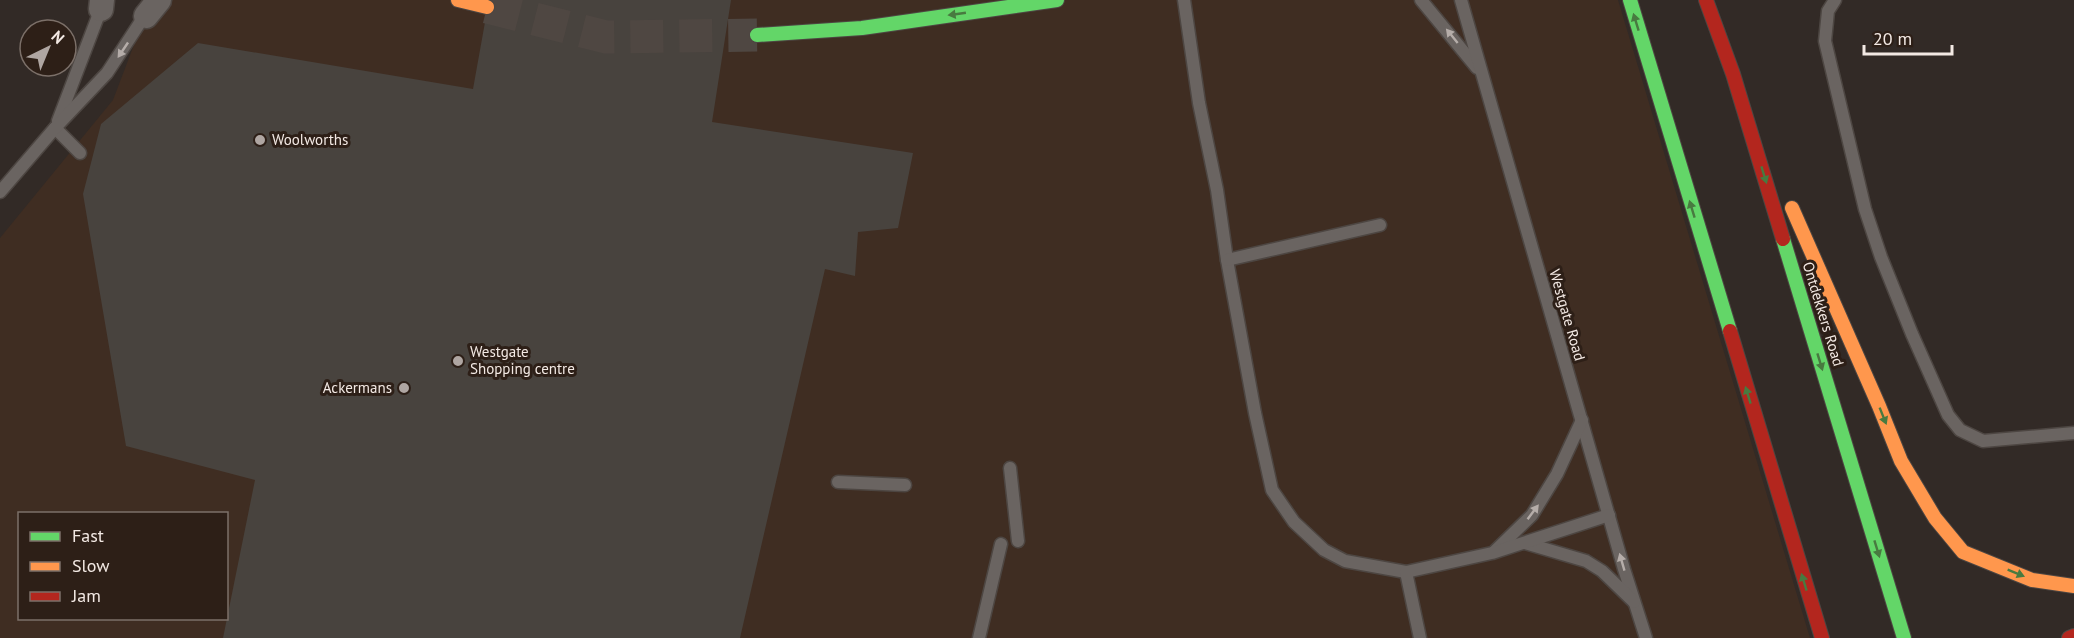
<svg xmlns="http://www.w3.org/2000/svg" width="2074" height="638" viewBox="0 0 2074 638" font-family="'PT Sans',sans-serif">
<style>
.built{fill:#3f2d22;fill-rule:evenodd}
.building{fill:#48433e}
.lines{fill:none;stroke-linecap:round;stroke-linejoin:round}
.secondary-tunnel{stroke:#4f4742;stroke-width:33;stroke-dasharray:33 16;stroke-linecap:butt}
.lane-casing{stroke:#4d4642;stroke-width:15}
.street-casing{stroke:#4d4642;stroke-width:27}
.fast-casing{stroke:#4d4642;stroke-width:16}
.slow-casing{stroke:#4d4642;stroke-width:16}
.jam-casing{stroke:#4d4642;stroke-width:16}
.lane{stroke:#6a6461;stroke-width:12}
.street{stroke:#6a6461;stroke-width:24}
.fast{stroke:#63d668;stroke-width:14}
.slow{stroke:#ff974d;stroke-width:14}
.jam{stroke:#b3261e;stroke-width:14}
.oneway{fill:#487a40}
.oneway2{fill:#b5ada9}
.poi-dot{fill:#afa6a2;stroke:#2d1f17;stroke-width:2}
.labels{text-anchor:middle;stroke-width:6;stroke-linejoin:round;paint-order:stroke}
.poi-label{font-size:15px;fill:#f3e9e4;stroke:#2d1f17;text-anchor:start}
.street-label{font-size:15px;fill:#f3e9e4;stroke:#2d1f17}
</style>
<rect width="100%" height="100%" fill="#322a26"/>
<path class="built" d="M151 0H1618L1810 638H0V238L113 100ZM20 514H226V618H20Z"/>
<polygon class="building" points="489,0 731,0 712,122 913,153 898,228 858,232 855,276 825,269 740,638 223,638 255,480 126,446 83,194 101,124 198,43 473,89"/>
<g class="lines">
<polyline class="secondary-tunnel" points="487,7 606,37 757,35"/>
<g class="lane-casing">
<g id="lane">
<polyline points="1184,0 1199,103 1217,190 1227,260 1255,413 1272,490 1294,522 1324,550 1345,561 1406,572"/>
<polyline points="1421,0 1477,68"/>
<polyline points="1461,0 1624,569 1646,638"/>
<polyline points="1835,0 1828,11 1825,41 1865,209 1881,257 1912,334 1948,415 1960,430 1983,441 2074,433"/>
<polyline points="58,121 102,6"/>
<polyline points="55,128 80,153"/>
<polyline points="0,192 55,128 107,73 147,12"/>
<polyline points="1227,260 1380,225"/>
<polyline points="1010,468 1018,541"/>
<polyline points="838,482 905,485"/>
<polyline points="1525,543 1586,561 1602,571 1634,602"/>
<polyline points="1495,551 1532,515 1557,474 1582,420"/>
<polyline points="979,638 1001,544"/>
<polyline points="1420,638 1406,572 1492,553 1609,515"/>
</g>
</g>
<g class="street-casing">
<g id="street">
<polyline points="101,9 102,0"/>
<polyline points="146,16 159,0"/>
</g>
</g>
<g class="fast-casing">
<g id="fast">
<polyline points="1630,0 1730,331"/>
<polyline points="757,35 862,28 1057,0"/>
<polyline points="1783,239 1904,638"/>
</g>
</g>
<g class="slow-casing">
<g id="slow">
<polyline points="458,0 487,7"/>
<polyline points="1792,208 1879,406 1901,461 1935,518 1963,552 2032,580 2074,586"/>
</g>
</g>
<g class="jam-casing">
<g id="jam">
<polyline points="1706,0 1733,74 1783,239"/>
<polyline points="1730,331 1822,638"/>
<polyline points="2069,638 2074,636"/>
</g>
</g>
<use href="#lane" class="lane"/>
<use href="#street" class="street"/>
<use href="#fast" class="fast"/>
<use href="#slow" class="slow"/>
<use href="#jam" class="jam"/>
</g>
<defs><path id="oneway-solid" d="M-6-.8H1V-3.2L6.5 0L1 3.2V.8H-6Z" transform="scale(1.5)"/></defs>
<g class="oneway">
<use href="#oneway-solid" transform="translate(957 14) rotate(172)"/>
<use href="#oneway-solid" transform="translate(1636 22) rotate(-107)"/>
<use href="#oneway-solid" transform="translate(1764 175) rotate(73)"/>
<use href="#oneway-solid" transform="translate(1692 209) rotate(-107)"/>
<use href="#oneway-solid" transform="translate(1820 362) rotate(73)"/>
<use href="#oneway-solid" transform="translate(1748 395) rotate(-107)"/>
<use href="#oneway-solid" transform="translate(1883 416) rotate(68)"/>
<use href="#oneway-solid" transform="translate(1877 549) rotate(73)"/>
<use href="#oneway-solid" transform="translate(2016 573) rotate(22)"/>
<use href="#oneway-solid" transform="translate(1804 582) rotate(-107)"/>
</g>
<g class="oneway2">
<use href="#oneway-solid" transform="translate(1452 36) rotate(-129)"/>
<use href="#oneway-solid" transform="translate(123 50) rotate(124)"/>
<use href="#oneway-solid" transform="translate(1533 512) rotate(-53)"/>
<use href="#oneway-solid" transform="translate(1622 562) rotate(-106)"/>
</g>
<g class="poi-dot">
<circle cx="260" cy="140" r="6"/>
<circle cx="458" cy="361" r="6"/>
<circle cx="404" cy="388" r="6"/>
</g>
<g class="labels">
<g class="poi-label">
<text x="272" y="145">Woolworths</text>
<text x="470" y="357">Westgate<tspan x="470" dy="17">Shopping centre</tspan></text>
<text x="392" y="393" text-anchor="end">Ackermans</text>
</g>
<g class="street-label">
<text transform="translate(1823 314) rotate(73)" y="5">Ontdekkers Road</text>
<text transform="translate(1567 315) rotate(74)" y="5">Westgate Road</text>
</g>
</g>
<rect x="18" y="512" width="210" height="108" fill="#2d1f17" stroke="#7c7069" stroke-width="1.5"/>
<rect x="30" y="532" width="30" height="9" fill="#63d668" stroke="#7c7069" stroke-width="1.5"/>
<text x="72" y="542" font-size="18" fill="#f3e9e4">Fast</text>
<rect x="30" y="562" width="30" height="9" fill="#ff974d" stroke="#7c7069" stroke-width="1.5"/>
<text x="72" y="572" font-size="18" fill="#f3e9e4">Slow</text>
<rect x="30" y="592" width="30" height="9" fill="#b3261e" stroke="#7c7069" stroke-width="1.5"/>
<text x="72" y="602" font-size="18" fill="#f3e9e4">Jam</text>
<g transform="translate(48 48) rotate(43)"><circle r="28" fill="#2d1f17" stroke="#7c7069" stroke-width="1.5"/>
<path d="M0-4.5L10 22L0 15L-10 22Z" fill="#afa6a2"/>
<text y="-9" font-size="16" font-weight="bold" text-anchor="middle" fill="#f3e9e4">N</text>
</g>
<path d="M1864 45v9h88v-9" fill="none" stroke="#f3e9e4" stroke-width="3"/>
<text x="1873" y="45" font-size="18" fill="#f3e9e4" stroke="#2d1f17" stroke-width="4.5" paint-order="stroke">20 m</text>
</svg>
